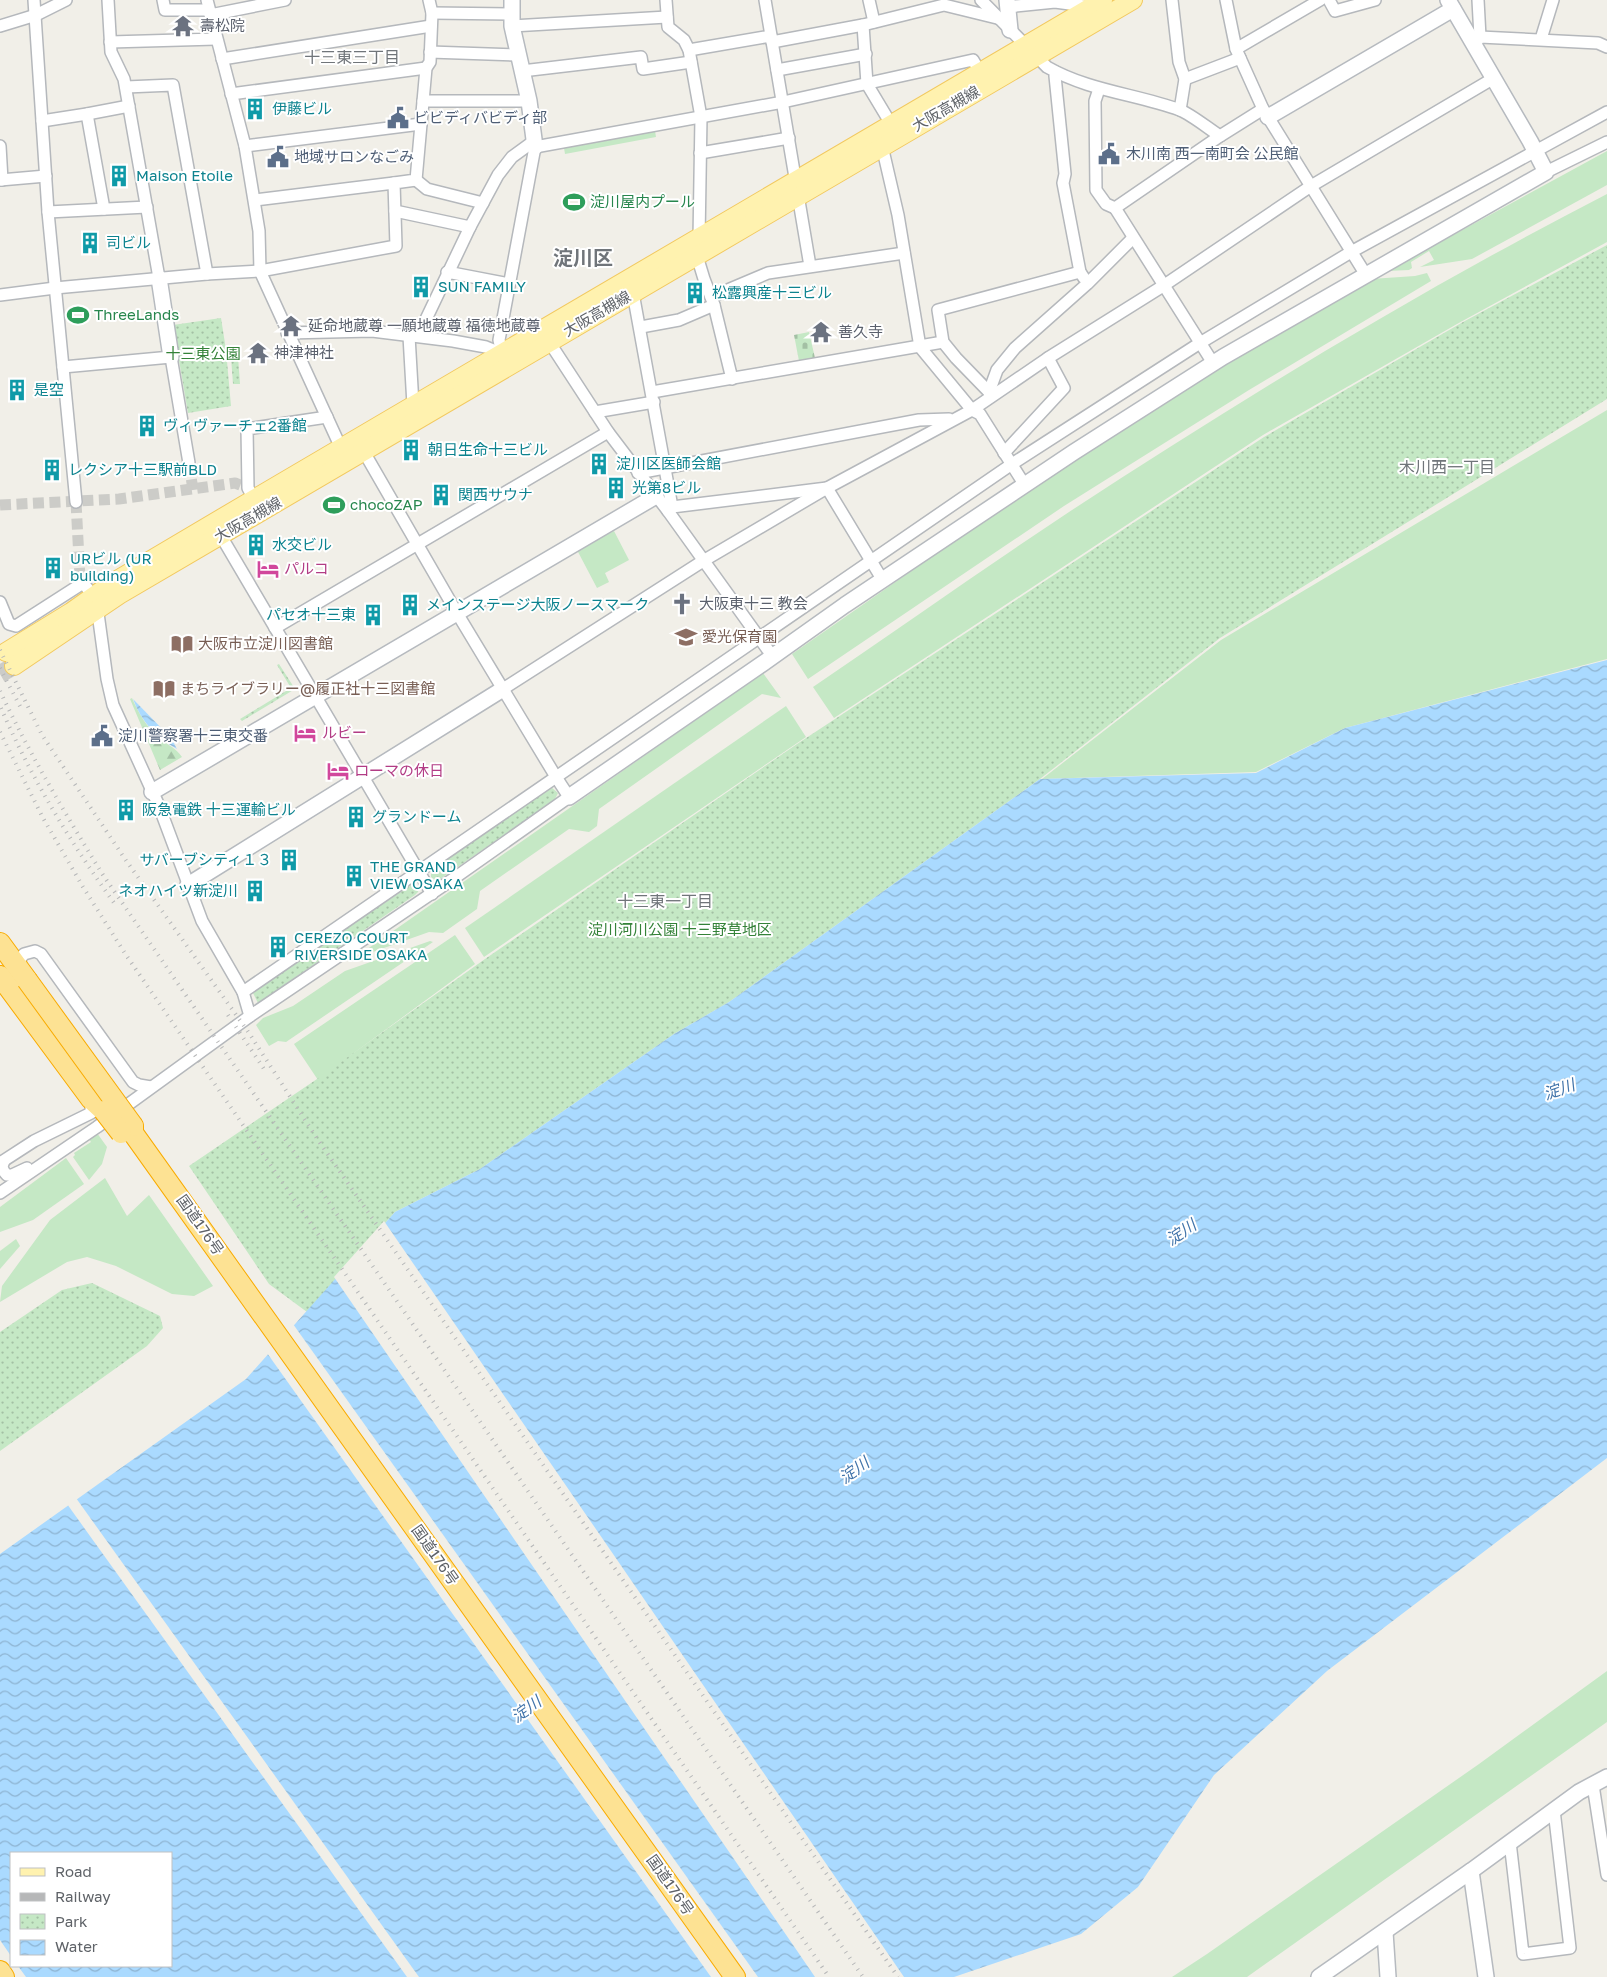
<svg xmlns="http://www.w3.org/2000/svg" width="1607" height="1977" viewBox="0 0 1607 1977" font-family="'Golos Text','Noto Sans JP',sans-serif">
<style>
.grass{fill:#c5e8c5}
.forest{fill:url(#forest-firs)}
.cemetery{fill:url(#cemetery-stones)}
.park{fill:url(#park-dots)}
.water{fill:url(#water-waves);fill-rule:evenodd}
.pier{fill:#f1efe8}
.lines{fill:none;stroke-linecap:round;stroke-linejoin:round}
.street-tunnel{stroke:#ccccc8;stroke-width:11;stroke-dasharray:11 5.5;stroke-linecap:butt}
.primary-tunnel{stroke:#ccccc8;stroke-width:18;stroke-dasharray:18 9;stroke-linecap:butt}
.street-casing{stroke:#b5b8bc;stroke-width:14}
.secondary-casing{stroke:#b6babf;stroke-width:18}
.primary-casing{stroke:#f2c960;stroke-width:20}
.highway-casing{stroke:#f9ab00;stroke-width:22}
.street{stroke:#fff;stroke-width:11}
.secondary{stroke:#fff;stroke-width:15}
.primary{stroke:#fff2af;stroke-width:18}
.highway{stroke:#fde293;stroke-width:20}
.rail{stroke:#b6b7b8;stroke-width:4;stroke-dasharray:1 6;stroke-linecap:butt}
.highway-bridge-casing{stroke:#f9ab00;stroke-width:22;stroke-linecap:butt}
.highway-bridge{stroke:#fde293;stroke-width:20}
.labels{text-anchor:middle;stroke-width:4;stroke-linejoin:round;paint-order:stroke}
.worship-label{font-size:15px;fill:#5b616d;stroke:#fff;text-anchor:start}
.culture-label{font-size:15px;fill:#0d838f;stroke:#fff;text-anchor:start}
.street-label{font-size:15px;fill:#5f6368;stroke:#fff}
.service-label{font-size:15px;fill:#4e5e75;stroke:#fff;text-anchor:start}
.leisure-label{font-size:15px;fill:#27864d;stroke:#fff;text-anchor:start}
.park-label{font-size:15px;fill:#348238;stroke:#fff}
.hotel-label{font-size:15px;fill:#b23c85;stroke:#fff;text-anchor:start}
.education-label{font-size:15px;fill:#785e54;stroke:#fff;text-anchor:start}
.neighbourhood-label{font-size:16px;fill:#70757a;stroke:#fff}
.water-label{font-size:16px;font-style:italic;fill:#4174aa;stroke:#fff}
.district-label{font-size:20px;font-weight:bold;fill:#70757a;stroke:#fff}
</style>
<defs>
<pattern id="forest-firs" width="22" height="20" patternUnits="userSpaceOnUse" patternTransform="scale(1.25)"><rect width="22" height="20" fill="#c5e8c5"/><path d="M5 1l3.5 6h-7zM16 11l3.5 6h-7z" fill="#a3c0a4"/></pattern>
<pattern id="cemetery-stones" width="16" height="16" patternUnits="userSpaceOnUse" patternTransform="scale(1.25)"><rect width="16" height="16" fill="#c5e8c5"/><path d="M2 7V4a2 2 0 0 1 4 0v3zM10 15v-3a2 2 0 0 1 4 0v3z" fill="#a3c0a4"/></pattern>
<pattern id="park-dots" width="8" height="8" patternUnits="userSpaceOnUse" patternTransform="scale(1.25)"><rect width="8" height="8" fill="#c5e8c5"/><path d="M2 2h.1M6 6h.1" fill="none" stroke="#a3c0a4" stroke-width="1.8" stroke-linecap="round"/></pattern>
<pattern id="water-waves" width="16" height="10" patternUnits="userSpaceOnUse" patternTransform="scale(1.25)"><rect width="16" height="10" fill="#aadaff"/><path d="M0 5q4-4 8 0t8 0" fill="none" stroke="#8eb4d2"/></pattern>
</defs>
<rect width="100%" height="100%" fill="#f1efe8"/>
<g class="grass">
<polygon points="655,131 656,137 565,154 564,148"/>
<polygon points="1607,151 1607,185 1472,259 1420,267 1434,260 1429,251 1411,262 1412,268 1409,270 1387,271"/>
<path d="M1607 194V242L1457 324 1263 435 834 718 813 687C898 629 983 569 1069 512 1243 398 1422 289 1607 194Z"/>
<polygon points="1427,273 1431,281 1249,390 1064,506 808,679 792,654 1039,482 1224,364 1371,279 1415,276"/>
<polygon points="1607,410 1607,659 1345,728 1256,772 1042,779 1221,640"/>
<polygon points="614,531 629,560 605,573 609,582 597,588 577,550"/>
<polygon points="763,673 781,698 762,694 599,809 597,826 589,832 569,829 480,891 477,909 443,933 429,932 353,959"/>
<polygon points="786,706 806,737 484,957 465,928"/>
<polygon points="455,935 475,964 328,1072 320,1083 294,1044"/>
<polygon points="430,941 433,942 286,1042 278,1041 269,1046 256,1025 263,1018 293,1006 345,971"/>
<polygon points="97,1133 107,1147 102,1164 89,1180 73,1157 75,1155 74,1153 91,1142 89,1139"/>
<polygon points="66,1158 84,1184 33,1220 0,1232 0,1207"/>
<polygon points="105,1178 127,1216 149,1195 213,1286 194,1296 172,1294 116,1266 87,1257 67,1262 0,1302 2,1286 50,1220"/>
<polygon points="16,1239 20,1246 0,1269 0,1251"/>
<polygon points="1607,1671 1607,1722 1247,1977 1172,1977 1207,1954 1479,1764"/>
</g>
<path class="forest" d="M132 698C139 714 147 728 161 739 169 746 176 748 182 757L160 770 130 699Z"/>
<polygon class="cemetery" points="809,332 815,358 799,361 794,335"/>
<g class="park">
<polygon points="1607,245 1607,399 1220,638 1040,779 729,1002 674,1034 480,1169 395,1212 307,1312 269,1284 189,1166 317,1079 485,959 797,744 1264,437 1463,322"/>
<polygon points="221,318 226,350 231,406 188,413 173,325"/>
<polygon points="238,356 240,384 233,384 231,357"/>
<polygon points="279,664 295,689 242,721 240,719 291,688 277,665"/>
<polygon points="551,787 558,793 554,801 440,879 435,880 431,877 431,870"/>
<polygon points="413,884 419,888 418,892 415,895 258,1003 252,991"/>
<polygon points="92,1283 160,1316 163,1328 147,1346 0,1451 0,1332 62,1290"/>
</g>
<g class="water">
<path d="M1607 660V1458L1327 1671 1214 1775 1138 1887 1081 1934 954 1977H0V1554L246 1379 395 1212 480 1169 674 1034 729 1002 1040 779 1256 773 1345 728ZM11 1853H171V1966H11Z"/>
<path d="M133 699 171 738 177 749C156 738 141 721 133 699Z"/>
</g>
<g class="pier">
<polygon points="384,1221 904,1977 815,1977 334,1277"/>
<polygon points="293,1324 758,1977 711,1977 267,1353"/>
<polygon points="76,1498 419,1977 407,1977 67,1504"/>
<polygon points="0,1940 11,1956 11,1966 18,1966 26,1977 0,1977"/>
</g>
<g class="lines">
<g class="street-tunnel">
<polyline points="189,463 193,490"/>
<polyline points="76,502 80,578 83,583"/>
<polyline points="0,505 119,499 235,483 248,488"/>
</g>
<polyline class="primary-tunnel" points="0,674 14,666"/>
<g class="street-casing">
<g id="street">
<polyline points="34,0 48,212 76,502"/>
<polyline points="108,0 111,52 124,79 159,278"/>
<polyline points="163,0 165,10 209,10"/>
<polyline points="666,0 668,27 684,40 689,50 701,117 699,239"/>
<polyline points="765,0 810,266"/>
<polyline points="869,0 874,22"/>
<path d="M981 0 1047 67C1089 91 1136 94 1180 110 1192 115 1209 129 1220 136"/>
<polyline points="1172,0 1179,62 1185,79 1180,110"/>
<polyline points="1226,0 1236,49 1263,109 1366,275"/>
<polyline points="1329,0 1335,11 1375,0"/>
<polyline points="1478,0 1480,37"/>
<polyline points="1007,7 1055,2 1092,7"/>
<polyline points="432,13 511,14"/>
<polyline points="210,15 285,0"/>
<polyline points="863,25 867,84 891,124"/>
<polyline points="0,26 36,15 66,0"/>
<polyline points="512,26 667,17"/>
<polyline points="1541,39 1553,0"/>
<polyline points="110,42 216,39"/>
<polyline points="772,42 863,25 944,5 997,18"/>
<polyline points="1475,44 1480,37 1598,43 1607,47"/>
<polyline points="1236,49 1320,0"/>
<polyline points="689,50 771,36"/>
<polyline points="430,52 518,55"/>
<polyline points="222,59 431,26"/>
<polyline points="777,70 866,54"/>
<polyline points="522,71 641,57 643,69 691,62"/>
<polyline points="1056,72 1055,76 1065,174 1063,183 1080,272 1084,278"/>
<polyline points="1185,79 1240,58"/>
<polyline points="126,87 173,85 207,274"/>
<polyline points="1099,89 1095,101 1096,190 1106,204 1115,208"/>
<polyline points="231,94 426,68"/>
<polyline points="423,101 529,101"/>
<polyline points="87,114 104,209"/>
<polyline points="42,121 87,114 129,106"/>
<polyline points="0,146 2,180"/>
<polyline points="245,146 421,124"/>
<polyline points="882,146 898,215 920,347 972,410 980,414 1024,484"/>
<polyline points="700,153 789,138"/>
<polyline points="1546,172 1607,142"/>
<polyline points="0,180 46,176"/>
<polyline points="416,180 427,189 483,203"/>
<polyline points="255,200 394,183"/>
<polyline points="395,211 470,227"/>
<polyline points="48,212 147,207"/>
<polyline points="697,256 704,279 714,305 732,379"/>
<polyline points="447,272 509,284"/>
<polyline points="633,293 672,507 668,511"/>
<polyline points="0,295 55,288 207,274 260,271 396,246 394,183 416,180 426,68 430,62 432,13 429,0"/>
<polyline points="711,297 768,273 904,253"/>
<polyline points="641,327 679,320 714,305"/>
<polyline points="287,333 372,331 453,341 486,347 501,353"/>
<polyline points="409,336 413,405"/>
<polyline points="418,336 470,227 498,175 512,157 534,141"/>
<polyline points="546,337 608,432 668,511 773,657"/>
<polyline points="503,358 499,340 535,147 783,102 973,60 980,72"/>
<polyline points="1213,363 1115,208 1220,136 1263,109"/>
<polyline points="63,367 171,357 189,463"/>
<polyline points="652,392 943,342"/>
<polyline points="989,392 956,358 943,342 938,310 1080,272"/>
<polyline points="991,396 989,392 997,370 1015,348 1087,284 1133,238"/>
<polyline points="595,412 654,402"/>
<polyline points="1004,453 1064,388 1048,358"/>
<polyline points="638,473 919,420 949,419"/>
<polyline points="254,499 248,488 247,429 327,417"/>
<polyline points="672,507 827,488 882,579"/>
<polyline points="221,536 432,894"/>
<polyline points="0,602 9,624 16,626 83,583 92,594 97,606 107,679 113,705 159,806 202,921 243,992 250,1016"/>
<polyline points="275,628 608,432"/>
<polyline points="503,689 703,561 827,488 972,410 1048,358 1163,286 1311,186 1494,78"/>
<polyline points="21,970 20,959 24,954 35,951 41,954 133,1082 139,1085 151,1087"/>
<polyline points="243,992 1012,464 1200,343 1351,252 1607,112"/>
<path d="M4 1161C1 1167 2 1170 7 1175H12L27 1168"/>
<polyline points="0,1163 34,1141 91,1113 91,1099"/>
<polyline points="0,1193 97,1127 250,1016 453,879 569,797 556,777 457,613 364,452 341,448 260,271 259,231 245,146 207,0"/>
<polyline points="1593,1785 1607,1875"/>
<polyline points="1510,1842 1523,1954 1570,1948 1554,1810"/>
</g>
</g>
<g class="secondary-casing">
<g id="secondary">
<polyline points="512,0 512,26 529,101 535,147"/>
<polyline points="1007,0 1010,30"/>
<polyline points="1268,117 1453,9"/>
<polyline points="159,278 171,357"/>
<polyline points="152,792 656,496"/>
<polyline points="569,797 762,664 845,605 1074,452 1223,357 1546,172 1530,141 1448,0"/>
<polyline points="188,885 503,689"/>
<polyline points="1471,1871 1486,1977"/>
<polyline points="1385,1932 1388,1977"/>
<polyline points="1319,1977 1471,1871 1579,1792 1607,1777"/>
</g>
</g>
<g class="primary-casing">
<g id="primary">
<polyline points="6,652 71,612 112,583 254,499 1103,0"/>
<polyline points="14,666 119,595 1133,0"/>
</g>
</g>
<g class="highway-casing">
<g id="highway">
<polyline points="0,943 27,980"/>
<polyline points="0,976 91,1099 104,1111"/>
<polyline points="133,1126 133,1133 735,1977"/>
<polyline points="0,1971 4,1977"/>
</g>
</g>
<use href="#street" class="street"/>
<use href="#secondary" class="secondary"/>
<use href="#primary" class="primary"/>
<use href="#highway" class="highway"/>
<g class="rail">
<polyline points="0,650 42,735 125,859 249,1033 318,1140 898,1977"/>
<polyline points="0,668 22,710"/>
<path d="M0 691C30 755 66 815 103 875L863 1977"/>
<path d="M1 708C31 778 72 845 117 907"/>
<polyline points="0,732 43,818 83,887 126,955 829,1977"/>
<polyline points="228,1015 264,1069"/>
</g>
<g class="highway-bridge-casing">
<g id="highway-bridge">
<polyline points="27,980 133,1126"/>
<polyline points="104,1111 121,1133"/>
</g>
</g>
<use href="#highway-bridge" class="highway-bridge"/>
</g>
<defs>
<g id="temple-bare" transform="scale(1.725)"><path d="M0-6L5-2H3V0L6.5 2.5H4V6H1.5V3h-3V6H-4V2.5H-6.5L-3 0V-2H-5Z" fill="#6b7280" stroke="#fff" stroke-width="2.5" paint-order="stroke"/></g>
<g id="building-bare" transform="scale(1.725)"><path d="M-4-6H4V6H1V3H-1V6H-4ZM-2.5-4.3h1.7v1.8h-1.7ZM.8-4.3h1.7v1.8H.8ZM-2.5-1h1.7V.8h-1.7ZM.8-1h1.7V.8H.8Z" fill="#0f9aa8" stroke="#fff" stroke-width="2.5" paint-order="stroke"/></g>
<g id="civic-bare" transform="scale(1.725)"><path d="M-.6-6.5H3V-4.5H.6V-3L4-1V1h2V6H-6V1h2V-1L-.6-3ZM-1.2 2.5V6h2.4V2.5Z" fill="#5c6f8a" stroke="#fff" stroke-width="2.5" paint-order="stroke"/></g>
<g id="stadium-bare" transform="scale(1.725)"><path d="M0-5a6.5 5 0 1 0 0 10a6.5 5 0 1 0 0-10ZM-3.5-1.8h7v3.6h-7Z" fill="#2e9e5b" stroke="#fff" stroke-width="2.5" paint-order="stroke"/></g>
<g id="hotel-bare" transform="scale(1.725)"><path d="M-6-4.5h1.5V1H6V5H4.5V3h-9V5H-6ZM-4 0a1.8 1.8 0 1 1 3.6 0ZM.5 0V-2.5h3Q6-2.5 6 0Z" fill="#d1479c" stroke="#fff" stroke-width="2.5" paint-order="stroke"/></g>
<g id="church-bare" transform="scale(1.725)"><path d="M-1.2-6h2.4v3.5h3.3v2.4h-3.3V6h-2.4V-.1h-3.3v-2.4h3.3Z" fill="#6b7280" stroke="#fff" stroke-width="2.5" paint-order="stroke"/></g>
<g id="school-bare" transform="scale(1.725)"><path d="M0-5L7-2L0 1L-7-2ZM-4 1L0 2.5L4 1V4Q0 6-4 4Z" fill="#8d6e63" stroke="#fff" stroke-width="2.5" paint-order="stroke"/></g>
<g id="library-bare" transform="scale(1.725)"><path d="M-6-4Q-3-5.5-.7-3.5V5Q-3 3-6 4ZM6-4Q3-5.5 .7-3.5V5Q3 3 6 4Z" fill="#8d6e63" stroke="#fff" stroke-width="2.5" paint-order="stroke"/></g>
</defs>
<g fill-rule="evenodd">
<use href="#temple-bare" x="183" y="26"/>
<use href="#building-bare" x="255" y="109"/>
<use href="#civic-bare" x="398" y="118"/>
<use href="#civic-bare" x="1109" y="154"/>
<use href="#civic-bare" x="278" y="157"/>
<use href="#building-bare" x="119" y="176"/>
<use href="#stadium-bare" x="574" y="202"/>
<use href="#building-bare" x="90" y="243"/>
<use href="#building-bare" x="421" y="287"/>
<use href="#building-bare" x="695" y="293"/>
<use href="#stadium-bare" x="78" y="315"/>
<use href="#temple-bare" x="291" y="326"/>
<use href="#temple-bare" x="821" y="332"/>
<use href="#temple-bare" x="258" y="353"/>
<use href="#building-bare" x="17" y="390"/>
<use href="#building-bare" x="147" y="426"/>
<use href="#building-bare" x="411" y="450"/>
<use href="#building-bare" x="599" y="464"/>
<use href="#building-bare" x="52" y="470"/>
<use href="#building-bare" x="616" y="488"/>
<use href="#building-bare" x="441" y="495"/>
<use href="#stadium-bare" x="334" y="505"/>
<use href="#building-bare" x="256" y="545"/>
<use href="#building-bare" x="53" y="568"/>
<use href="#hotel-bare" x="268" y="569"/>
<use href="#church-bare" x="682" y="604"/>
<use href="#building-bare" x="410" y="605"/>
<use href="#building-bare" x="373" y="615"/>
<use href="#school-bare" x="686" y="637"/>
<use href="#library-bare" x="182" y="644"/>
<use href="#library-bare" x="164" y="689"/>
<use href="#hotel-bare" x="305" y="733"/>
<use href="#civic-bare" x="102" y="736"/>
<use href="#hotel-bare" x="338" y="771"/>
<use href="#building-bare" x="126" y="810"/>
<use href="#building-bare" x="356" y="817"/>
<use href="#building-bare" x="289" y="860"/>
<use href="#building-bare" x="354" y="876"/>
<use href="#building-bare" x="255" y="891"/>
<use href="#building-bare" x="278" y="947"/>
</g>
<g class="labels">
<g class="worship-label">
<text x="200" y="31">壽松院</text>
<text x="308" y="331">延命地蔵尊 一願地蔵尊 福徳地蔵尊</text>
<text x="838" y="337">善久寺</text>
<text x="274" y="358">神津神社</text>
<text x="699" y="609">大阪東十三 教会</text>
</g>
<g class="culture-label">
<text x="272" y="114">伊藤ビル</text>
<text x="136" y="181">Maison Etoile</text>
<text x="106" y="248">司ビル</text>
<text x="438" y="292">SUN FAMILY</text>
<text x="712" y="298">松露興産十三ビル</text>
<text x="34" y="395">是空</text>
<text x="163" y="431">ヴィヴァーチェ2番館</text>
<text x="428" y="455">朝日生命十三ビル</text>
<text x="616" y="469">淀川区医師会館</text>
<text x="68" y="475">レクシア十三駅前BLD</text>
<text x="632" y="493">光第8ビル</text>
<text x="458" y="500">関西サウナ</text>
<text x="272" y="550">水交ビル</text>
<text x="70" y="564">URビル (UR<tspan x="70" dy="17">building)</tspan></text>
<text x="426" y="610">メインステージ大阪ノースマーク</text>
<text x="356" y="620" text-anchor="end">パセオ十三東</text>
<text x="142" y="815">阪急電鉄 十三運輸ビル</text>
<text x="372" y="822">グランドーム</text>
<text x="272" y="865" text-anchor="end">サバーブシティ１３</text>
<text x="370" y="872">THE GRAND<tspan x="370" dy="17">VIEW OSAKA</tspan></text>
<text x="238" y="896" text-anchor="end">ネオハイツ新淀川</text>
<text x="294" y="943">CEREZO COURT<tspan x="294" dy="17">RIVERSIDE OSAKA</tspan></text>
</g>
<g class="street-label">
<text transform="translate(946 109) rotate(-30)" y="5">大阪高槻線</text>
<text transform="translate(597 314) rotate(-30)" y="5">大阪高槻線</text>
<text transform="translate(248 520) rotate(-30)" y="5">大阪高槻線</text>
<text transform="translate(200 1225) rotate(55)" y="5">国道176号</text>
<text transform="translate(435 1555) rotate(55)" y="5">国道176号</text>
<text transform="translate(670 1885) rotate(55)" y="5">国道176号</text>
</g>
<g class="service-label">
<text x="414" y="123">ビビディバビディ部</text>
<text x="1126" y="159">木川南 西一南町会 公民館</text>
<text x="294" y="162">地域サロンなごみ</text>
<text x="118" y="741">淀川警察署十三東交番</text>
</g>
<g class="leisure-label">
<text x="590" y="207">淀川屋内プール</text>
<text x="94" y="320">ThreeLands</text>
<text x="350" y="510">chocoZAP</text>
</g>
<g class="park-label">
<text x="203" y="359">十三東公園</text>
<text x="680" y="935">淀川河川公園 十三野草地区</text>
</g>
<g class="hotel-label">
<text x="284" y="574">パルコ</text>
<text x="322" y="738">ルビー</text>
<text x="354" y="776">ローマの休日</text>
</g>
<g class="education-label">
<text x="702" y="642">愛光保育園</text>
<text x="198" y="649">大阪市立淀川図書館</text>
<text x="180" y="694">まちライブラリー@履正社十三図書館</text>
</g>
<g class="neighbourhood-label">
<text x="352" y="63">十三東三丁目</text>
<text x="1447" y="473">木川西一丁目</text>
<text x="665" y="907">十三東一丁目</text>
</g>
<g class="water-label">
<text transform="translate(1559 1089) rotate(-20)" y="6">淀川</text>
<text transform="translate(1181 1232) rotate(-34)" y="6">淀川</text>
<text transform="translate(854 1470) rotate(-36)" y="6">淀川</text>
<text transform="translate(526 1709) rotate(-36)" y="6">淀川</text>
</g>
<g class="district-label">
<text x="583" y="265">淀川区</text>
</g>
</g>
<rect x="10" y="1852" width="162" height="115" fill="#ffffff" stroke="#bfc1c3"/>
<rect x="20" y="1868" width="25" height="8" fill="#fff2af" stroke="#bfc1c3"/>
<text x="55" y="1877" font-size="15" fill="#5f6368">Road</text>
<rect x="20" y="1893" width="25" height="8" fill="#b6b7b8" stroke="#bfc1c3"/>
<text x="55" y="1902" font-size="15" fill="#5f6368">Railway</text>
<rect x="20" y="1914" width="25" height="15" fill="url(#park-dots)" stroke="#bfc1c3"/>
<text x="55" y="1927" font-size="15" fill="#5f6368">Park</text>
<rect x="20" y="1940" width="25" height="15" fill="url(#water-waves)" stroke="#bfc1c3"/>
<text x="55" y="1952" font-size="15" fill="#5f6368">Water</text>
</svg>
